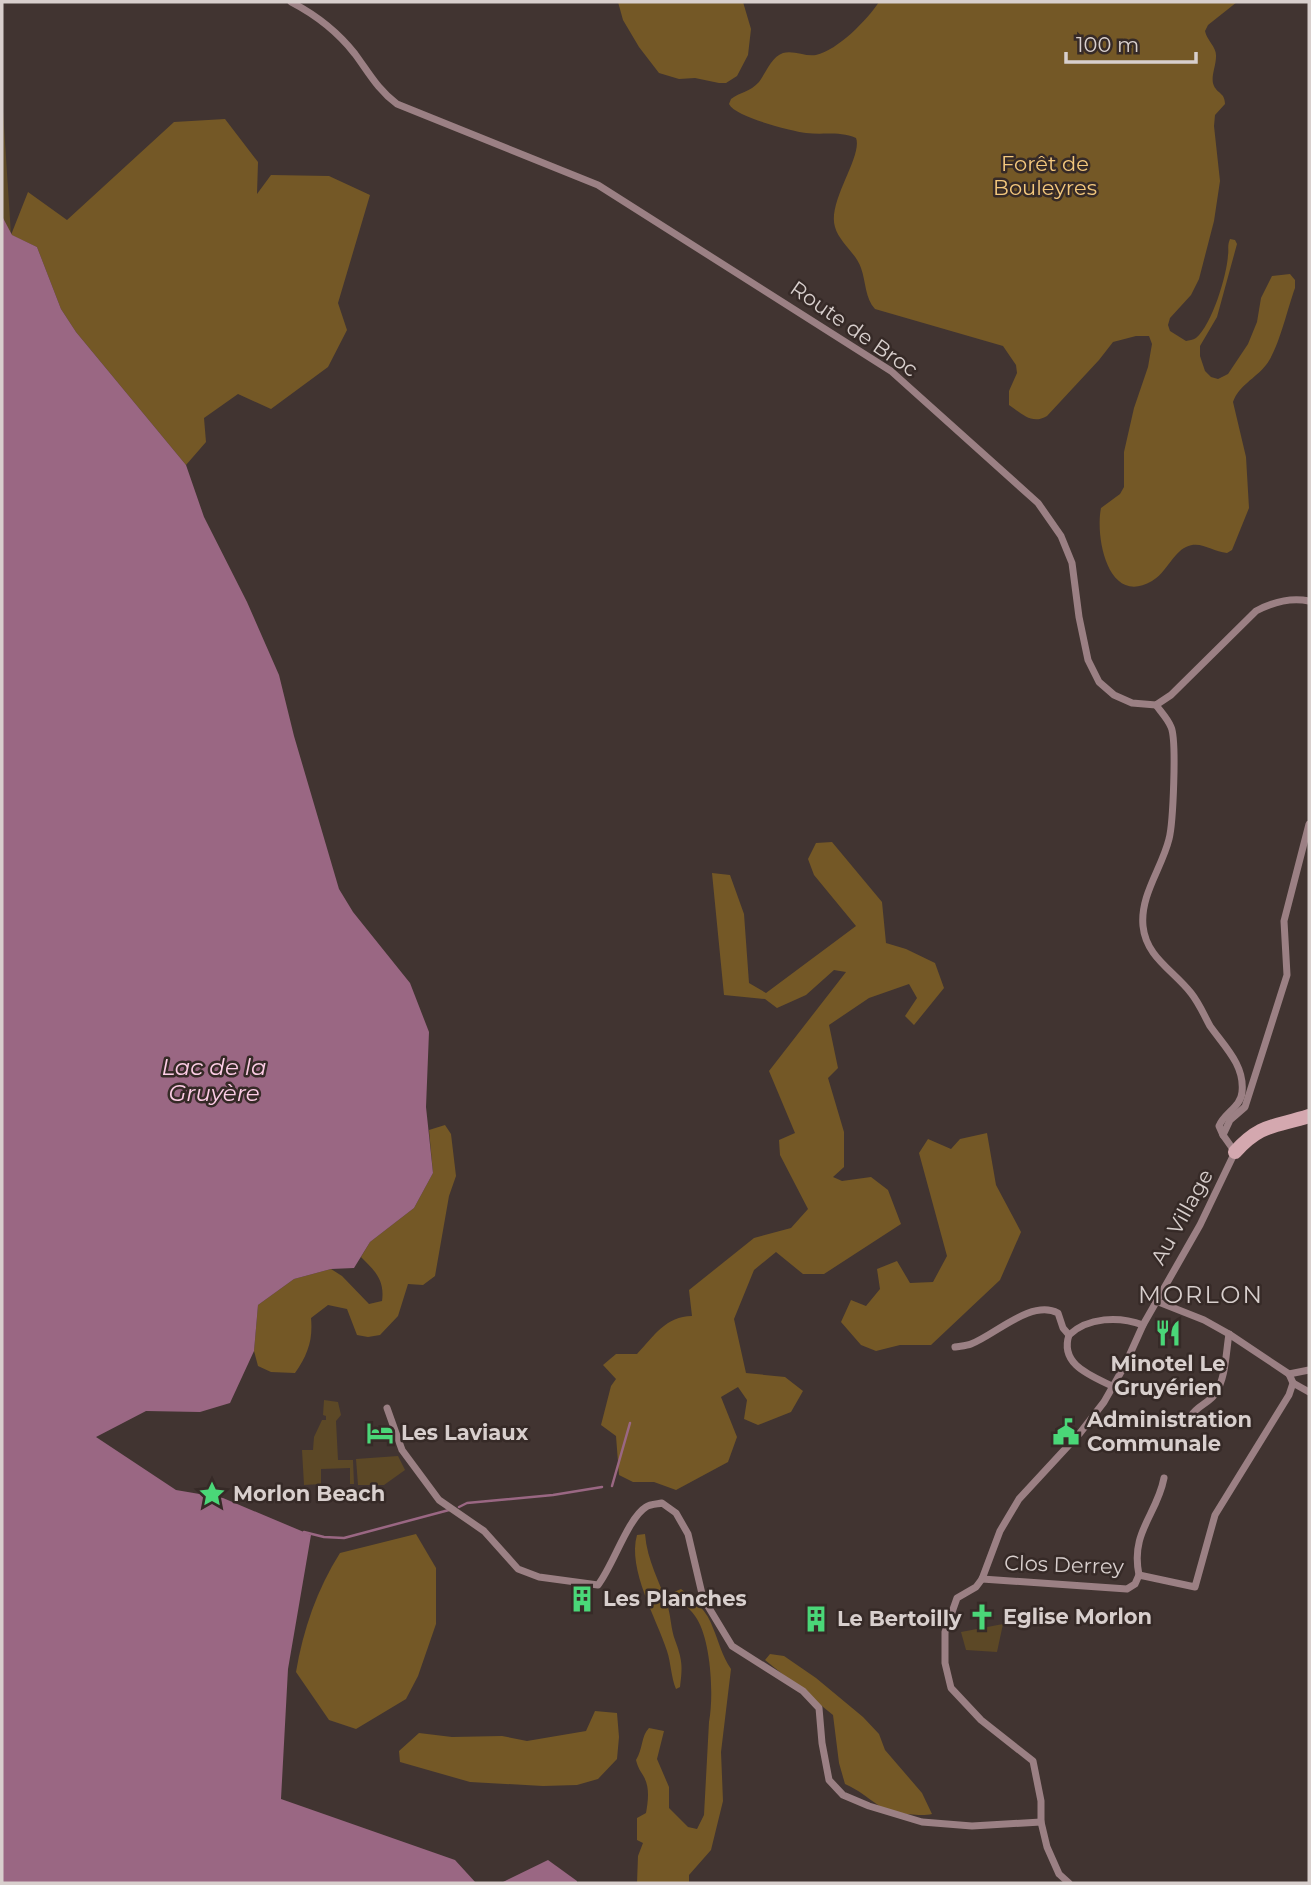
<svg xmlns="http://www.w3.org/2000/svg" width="1311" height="1885" viewBox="0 0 1311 1885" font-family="Montserrat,sans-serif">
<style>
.green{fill:#5c4826}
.forest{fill:#745826}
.water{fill:#9a6783}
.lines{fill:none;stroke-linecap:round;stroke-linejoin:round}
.stream{stroke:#9a6783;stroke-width:2.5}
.street{stroke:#9b8084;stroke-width:7}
.secondary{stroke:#d4a8af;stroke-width:14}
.labels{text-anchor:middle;stroke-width:5;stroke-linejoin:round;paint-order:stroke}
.park-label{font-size:21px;fill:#f4c87d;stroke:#362a27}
.street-label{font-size:21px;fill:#d8cfcd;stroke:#362a27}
.poi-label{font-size:21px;font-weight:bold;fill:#d8cfcd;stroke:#362a27;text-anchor:start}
.water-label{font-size:23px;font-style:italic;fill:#fdcde6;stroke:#362a27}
.quarter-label{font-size:24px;letter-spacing:2px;fill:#d8cfcd;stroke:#362a27}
</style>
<rect width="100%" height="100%" fill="#413431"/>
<g class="green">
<polygon points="2,95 11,235 2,216"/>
<polygon points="324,1400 338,1402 341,1415 336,1421 338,1460 353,1460 354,1484 350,1484 350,1468 321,1469 321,1484 304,1485 302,1450 313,1450 314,1437 322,1420 326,1420 326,1416 323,1415"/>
<polygon points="398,1456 405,1470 384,1485 358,1485 356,1459"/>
<polygon points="1003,1624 997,1652 966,1650 961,1632"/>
</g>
<g class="forest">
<polygon points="618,2 743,2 751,29 748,55 737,76 726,83 719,83 695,78 679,79 659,73 639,47 623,20"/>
<path d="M879 2H1237L1208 25 1205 31C1207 41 1217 47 1216 57 1216 66 1210 78 1214 86 1218 94 1225 93 1225 104L1215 115 1214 126 1220 181 1214 221 1199 279 1191 295 1170 318 1168 325 1170 331 1186 341C1189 340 1193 340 1196 338 1212 325 1227 275 1228 255 1229 249 1227 246 1230 239L1235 240 1237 244 1217 317 1200 346V356L1205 371 1211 377 1218 379 1228 374 1248 344 1257 322 1261 298 1272 276 1290 274 1295 280V288C1287 310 1279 348 1266 365 1255 379 1239 385 1233 402L1246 457 1249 508 1232 550 1227 553C1212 552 1201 540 1186 547 1173 553 1166 573 1152 581 1108 607 1095 537 1101 508L1120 494 1124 487V452L1134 408 1148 367 1152 344 1149 336H1136L1113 342 1099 360 1047 416C1032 425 1022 414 1009 405V391L1017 373 1016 365 1003 346 875 309C865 298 866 282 861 268 856 253 839 242 835 227 827 202 863 156 856 138 839 131 823 135 806 133 791 131 735 117 729 104L731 99C740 92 750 92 759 82 766 73 771 57 783 53 794 50 806 57 816 55 838 50 867 20 879 2Z"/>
<polygon points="225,119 258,162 257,194 271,175 329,176 370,195 338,303 347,330 328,367 271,409 238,394 204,418 206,442 186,465 76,332 61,309 37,247 11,235 28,192 67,220 174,122"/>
<path d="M832 842 882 902 886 943 906 949 935 963 944 988 914 1025 905 1016 917 998 909 984 869 998 829 1025 838 1068 828 1078 844 1132V1167L833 1177 842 1181 871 1177 888 1190 901 1224 824 1274H803L776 1252 754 1270 734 1319 746 1373 785 1377 803 1391 791 1412 758 1425 744 1419 747 1400 738 1387 721 1397 737 1437 728 1462 676 1490 654 1482H633L619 1475 616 1436 601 1425 611 1386 616 1379 603 1365 616 1354H637C654 1336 666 1316 692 1316L689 1290 754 1238 791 1228 808 1209 780 1155 779 1140 795 1133 769 1071 846 972 834 970 806 995 777 1008 765 999 724 995 712 873 730 875 744 914 749 983 766 993 856 926 814 875 808 859 816 843Z"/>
<path d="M445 1125 451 1134 456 1176 449 1196 435 1276 423 1285 408 1284 398 1316 380 1335 368 1337 357 1335 347 1309 328 1305 311 1318C313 1340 308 1354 295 1373L271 1372 258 1366 254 1351 258 1305 294 1279 331 1269 342 1276 369 1304 382 1301C385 1280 375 1271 361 1257L370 1242 414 1208 433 1173 429 1130Z"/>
<polygon points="987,1133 996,1185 1021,1232 1000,1280 931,1345 900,1345 876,1351 861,1345 841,1322 851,1300 866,1306 880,1289 877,1269 897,1261 910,1283 933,1282 947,1256 919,1153 928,1139 951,1149 960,1139"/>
<path d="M416 1534 436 1568V1624L418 1676 406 1699 356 1729 329 1720 296 1672C303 1630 317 1589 340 1553Z"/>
<path d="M645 1534C647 1561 660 1582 668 1607 671 1618 671 1629 675 1640 682 1659 683 1666 680 1687L676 1689C671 1677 671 1663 667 1651 657 1619 627 1569 637 1535Z"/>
<path d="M681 1589C694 1599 708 1612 713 1628 719 1642 722 1656 731 1669L721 1752 723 1801 711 1850 689 1875V1883H637L638 1856 643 1843 637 1840V1818L646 1813C648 1801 650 1788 644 1777 640 1770 638 1768 636 1760 643 1749 641 1736 649 1728L664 1731 657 1759 669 1787V1808L688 1827 697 1829 704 1815 709 1722C714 1696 711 1642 697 1619 692 1610 682 1603 674 1595V1592Z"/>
<path d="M770 1654 784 1656 816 1678 863 1717 879 1734 885 1750 922 1793 932 1814C920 1817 889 1813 878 1805 865 1796 860 1791 845 1784L839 1763 833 1715 765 1660Z"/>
<polygon points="595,1711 617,1713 619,1737 617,1759 598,1779 577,1785 543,1786 470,1782 400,1762 399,1751 419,1733 452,1737 502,1736 527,1741 586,1731"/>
</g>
<g class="water">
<polygon points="2,216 12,235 37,247 61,309 76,332 186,465 204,517 247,602 279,675 294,736 339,889 353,912 410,983 429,1032 426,1107 433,1173 414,1208 370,1242 354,1268 331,1269 294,1279 258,1305 254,1351 230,1403 200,1412 146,1411 96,1437 176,1490 223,1498 311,1535 288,1669 281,1799 455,1860 476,1883 2,1883"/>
<polygon points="548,1860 577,1881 577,1883 501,1883"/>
</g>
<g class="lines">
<g class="stream">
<polyline points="612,1486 630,1423"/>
<polyline points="459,1507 467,1503 553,1495 602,1487"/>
<polyline points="304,1532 324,1537 344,1538 449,1510"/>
</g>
<g class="street">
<path d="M291 2C316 15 337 31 355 54 369 73 378 90 397 104L598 185 891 371 1038 503 1061 536 1072 563 1079 617 1088 660 1099 682 1114 695 1132 703 1156 705 1171 695 1256 611C1273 602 1290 597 1309 601"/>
<path d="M1156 705C1161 712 1168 719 1171 727 1177 740 1173 824 1169 839 1162 868 1140 895 1143 926 1146 957 1173 970 1191 993 1199 1003 1204 1015 1210 1026 1224 1046 1245 1065 1242 1092 1241 1107 1224 1113 1219 1126L1223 1135"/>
<polyline points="1156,1301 1204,1320 1229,1334 1289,1374 1309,1370"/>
<path d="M955 1347C960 1346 966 1346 971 1344 995 1335 1031 1299 1058 1313L1063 1328 1069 1335"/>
<polyline points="1293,1383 1309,1392"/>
<path d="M1114 1387C1092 1376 1059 1365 1069 1335 1088 1317 1119 1316 1143 1325"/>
<path d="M387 1408 402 1450 439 1500 484 1531 518 1569 539 1577 598 1585C613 1566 628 1518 646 1507 650 1504 658 1504 662 1503L676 1513 688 1534 703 1598 732 1646 803 1691 819 1708 822 1743 829 1780 843 1795 869 1806 922 1822 972 1826 1041 1822"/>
<path d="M1191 1416C1197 1406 1209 1403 1215 1394 1226 1379 1226 1351 1229 1334"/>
<path d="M1139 1575C1130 1532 1157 1515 1164 1478"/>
<polyline points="982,1579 1127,1589 1135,1584 1139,1575 1195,1587 1215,1515 1289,1395 1293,1383 1289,1374"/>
<polyline points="1069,1883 1059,1874 1047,1847 1041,1822 1041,1801 1033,1761 981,1720 951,1688 945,1663 945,1632 957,1598 976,1587 982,1579 1000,1531 1019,1499 1080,1433 1104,1402 1125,1365 1143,1325 1200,1225 1235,1152 1223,1135 1230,1120 1245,1107 1287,975 1284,921 1309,824"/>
</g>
<path class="secondary" d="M1235 1152C1261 1123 1275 1127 1309 1116"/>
</g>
<defs>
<g id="restaurant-bare" transform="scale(2.1)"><path d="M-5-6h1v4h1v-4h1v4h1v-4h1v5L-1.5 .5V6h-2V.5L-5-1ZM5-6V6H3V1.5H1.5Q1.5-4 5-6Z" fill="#4ad778" stroke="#362a27" stroke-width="2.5" paint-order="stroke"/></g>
<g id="civic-bare" transform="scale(2.1)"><path d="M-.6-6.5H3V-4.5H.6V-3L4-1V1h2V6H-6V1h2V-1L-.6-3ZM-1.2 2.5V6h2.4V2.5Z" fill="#4ad778" stroke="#362a27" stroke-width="2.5" paint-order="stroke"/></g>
<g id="hotel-bare" transform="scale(2.1)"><path d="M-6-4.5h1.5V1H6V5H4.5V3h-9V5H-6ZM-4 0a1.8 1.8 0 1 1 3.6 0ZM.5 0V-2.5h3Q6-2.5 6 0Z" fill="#4ad778" stroke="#362a27" stroke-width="2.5" paint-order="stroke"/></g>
<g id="sight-bare" transform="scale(2.1)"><path d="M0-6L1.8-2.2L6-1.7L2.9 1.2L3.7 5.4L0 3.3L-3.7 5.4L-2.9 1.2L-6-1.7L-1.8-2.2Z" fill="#4ad778" stroke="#362a27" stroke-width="2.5" paint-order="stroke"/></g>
<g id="building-bare" transform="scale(2.1)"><path d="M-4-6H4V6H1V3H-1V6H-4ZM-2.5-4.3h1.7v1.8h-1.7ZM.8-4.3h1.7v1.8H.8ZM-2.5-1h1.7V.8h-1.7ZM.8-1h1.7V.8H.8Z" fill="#4ad778" stroke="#362a27" stroke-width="2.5" paint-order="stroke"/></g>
<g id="church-bare" transform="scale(2.1)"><path d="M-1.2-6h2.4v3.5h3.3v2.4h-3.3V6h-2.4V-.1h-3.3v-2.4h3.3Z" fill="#4ad778" stroke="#362a27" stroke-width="2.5" paint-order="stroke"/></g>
</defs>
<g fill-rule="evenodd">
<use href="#restaurant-bare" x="1168" y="1333"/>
<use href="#civic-bare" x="1066" y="1432"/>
<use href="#hotel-bare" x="380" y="1433"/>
<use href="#sight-bare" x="212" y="1494"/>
<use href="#building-bare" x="582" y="1599"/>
<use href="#church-bare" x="982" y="1617"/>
<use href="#building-bare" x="816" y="1619"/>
</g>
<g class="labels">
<g class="park-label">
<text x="1045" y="171">Forêt de<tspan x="1045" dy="24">Bouleyres</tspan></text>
</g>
<g class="street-label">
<text transform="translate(854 329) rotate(35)" y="7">Route de Broc</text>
<text transform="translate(1182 1217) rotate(-61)" y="7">Au Village</text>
<text transform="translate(1064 1565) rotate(2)" y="7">Clos Derrey</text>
</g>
<g class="poi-label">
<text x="1168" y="1371" text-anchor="middle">Minotel Le<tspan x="1168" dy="24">Gruyérien</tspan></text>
<text x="1087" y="1427">Administration<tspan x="1087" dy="24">Communale</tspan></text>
<text x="401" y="1440">Les Laviaux</text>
<text x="233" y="1501">Morlon Beach</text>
<text x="603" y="1606">Les Planches</text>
<text x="1003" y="1624">Eglise Morlon</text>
<text x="837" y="1626">Le Bertoilly</text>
</g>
<g class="water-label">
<text x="214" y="1075">Lac de la<tspan x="214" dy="26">Gruyère</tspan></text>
</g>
<g class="quarter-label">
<text x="1201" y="1303">MORLON</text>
</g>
</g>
<rect width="1311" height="1885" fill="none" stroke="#d8cfcd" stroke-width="7"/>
<path d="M1066 52v10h130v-10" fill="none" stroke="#d8cfcd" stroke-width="3.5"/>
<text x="1076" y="52" font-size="21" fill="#d8cfcd" stroke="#362a27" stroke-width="5" paint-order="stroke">100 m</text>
</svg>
